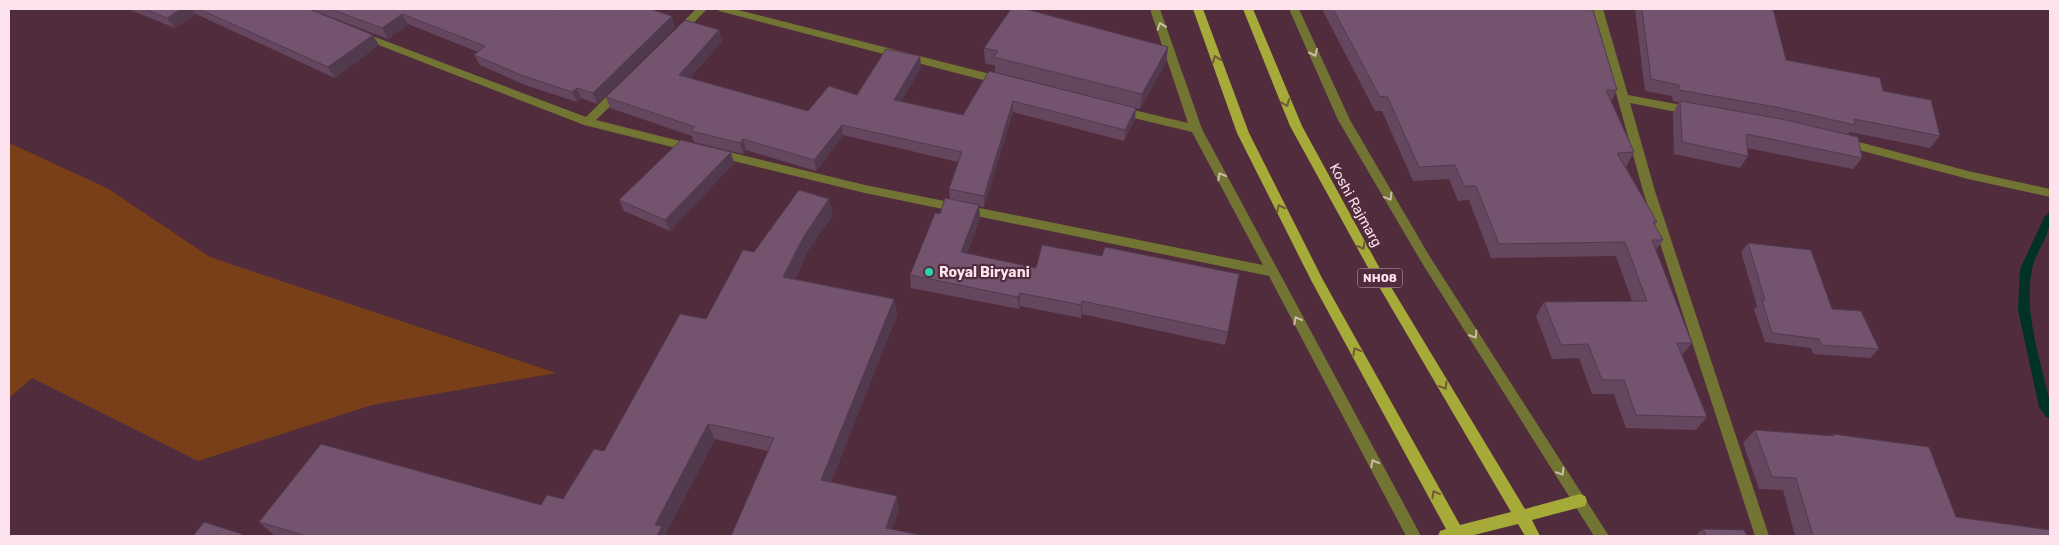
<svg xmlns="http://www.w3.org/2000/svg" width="2059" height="545" viewBox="0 0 2059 545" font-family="Rubik,sans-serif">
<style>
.green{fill:#783f19}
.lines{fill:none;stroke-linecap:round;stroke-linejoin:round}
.stream{fill:#003226;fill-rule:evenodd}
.minor{fill:#717432;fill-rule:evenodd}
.primary{fill:#a6aa38;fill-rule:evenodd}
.wall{fill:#64475f}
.shaded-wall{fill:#513a4e}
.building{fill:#74536f;stroke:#513a4e}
.oneway{stroke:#cbbcab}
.oneway2{stroke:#6f583b}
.poi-dot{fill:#2bd5ac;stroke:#512c3d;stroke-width:2}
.labels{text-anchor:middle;stroke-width:4.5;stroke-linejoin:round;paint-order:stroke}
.shield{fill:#512c3d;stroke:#c8abb8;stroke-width:1}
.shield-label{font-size:12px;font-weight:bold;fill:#fbe2ec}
.street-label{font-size:14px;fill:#fbe2ec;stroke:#512c3d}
.poi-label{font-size:14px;font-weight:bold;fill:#fbe2ec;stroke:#512c3d;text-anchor:start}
</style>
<rect width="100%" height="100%" fill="#512c3d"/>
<polygon class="green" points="9,143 107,188 210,257 556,373 372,405 198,461 32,378 9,398"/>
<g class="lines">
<path class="stream" d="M2050 212C2052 238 2036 247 2032 270 2023 311 2041 362 2050 403V418L2046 417 2039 407 2018 310 2020 269 2045 216Z"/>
<g class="minor">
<polygon points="696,9 707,9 683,34 675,34 675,30"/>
<polygon points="718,9 734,9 1002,77 1007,81 1002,85 719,11"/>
<polygon points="1150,9 1160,9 1202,129 1421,536 1406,536 1269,276 865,193 717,157 711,153 717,149 865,185 1263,265 1192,132 1121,115 1115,111 1121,107 1188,123"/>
<polygon points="1289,9 1299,9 1350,120 1430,257 1609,536 1594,536 1422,263 1338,120"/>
<polygon points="1593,9 1603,9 1628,95 1692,107 1698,111 1692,115 1630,103 1655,191 1769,536 1755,536 1643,191"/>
<polygon points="362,32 586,117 616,87 624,87 625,90 624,93 596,120 692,144 698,148 692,152 584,125 358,37 357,35"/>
<polygon points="1844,138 1968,171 2050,189 2050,197 1968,179 1840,145 1838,142 1840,139"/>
</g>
<polygon class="primary" points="1193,9 1203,9 1249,133 1323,280 1460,525 1511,512 1371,273 1290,126 1243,9 1253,9 1302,126 1379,267 1525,509 1580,494 1585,496 1587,501 1585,506 1532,520 1540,536 1525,536 1518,524 1470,536 1438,536 1440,531 1446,529 1312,282 1237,133"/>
</g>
<g class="wall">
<polygon points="128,9 309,9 379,45 335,78 196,14 175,28"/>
<polygon points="310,9 557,9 675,27 597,104 581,98 577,102 525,85 480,65 474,55 478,52 408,24 388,39"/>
<polygon points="1322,9 1579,9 1617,90 1611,102 1634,152 1626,167 1657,222 1655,225 1663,240 1656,250 1692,343 1682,355 1707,417 1696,430 1626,428 1614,394 1592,394 1579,358 1552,359 1536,316 1544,302 1632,301 1616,256 1491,258 1469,200 1458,201 1449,179 1413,181 1382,111 1375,111"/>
<polygon points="1635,9 1773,9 1786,60 1883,91 1940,136 1930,148 1850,132 1847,135 1862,158 1853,169 1747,148 1748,156 1740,168 1674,154 1673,113 1679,102 1673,101 1672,96 1645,91"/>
<polygon points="719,30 722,41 690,78 808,111 857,95 920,56 921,68 901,101 963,115 989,71 1135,119 1124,141 1013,112 984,207 979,206 980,219 967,253 1228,332 1225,345 1082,314 1081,318 1020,306 1019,309 911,288 910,275 940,214 950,199 949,189 958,162 843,135 816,171 746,150 743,154 694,142 692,136 610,108 606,97"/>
<polygon points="1168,47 1166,62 1140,109 995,72 995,66 985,63 984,48"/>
<polygon points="734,163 670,231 624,211 619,200"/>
<polygon points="833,215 807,252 795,279 894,299 897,315 831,482 899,510 731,536 768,451 715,439 666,533 668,536 275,536 259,522 541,505 563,499 604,451 706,319 754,252"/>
<polygon points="1748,243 1832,309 1879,349 1870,358 1813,354 1811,348 1765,342 1754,309 1757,306 1741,252"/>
<polygon points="1755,430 1832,436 1833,434 1956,517 2050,536 1795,536 1783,490 1759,489 1743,443"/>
<polygon points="1703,529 1747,536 1695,536"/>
</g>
<g class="shaded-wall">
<polygon points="181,9 192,9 196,14 175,28 167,18"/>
<polygon points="402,14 408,24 388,39 382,28"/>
<polygon points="672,16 675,27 597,104 593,93"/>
<polygon points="719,30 722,41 683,86 679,75"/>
<polygon points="373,35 379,45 335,78 328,67"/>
<polygon points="1168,47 1166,62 1140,109 1142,94"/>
<polygon points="920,56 921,68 895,111 894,100"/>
<polygon points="577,88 581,98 577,102 572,92"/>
<polygon points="1013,101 1013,112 984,207 984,196"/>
<polygon points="1136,108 1135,119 1124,141 1125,130"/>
<polygon points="842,125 843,135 816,171 814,160"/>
<polygon points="743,139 746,150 743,154 740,143"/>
<polygon points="731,152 734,163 670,231 665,220"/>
<polygon points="829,199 833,215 807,252 788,293 783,277 804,236"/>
<polygon points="979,205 980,219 962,265 961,252"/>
<polygon points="1020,293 1020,306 1019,309 1018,297"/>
<polygon points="894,299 897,315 826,494 821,480"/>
<polygon points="1082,301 1082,314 1081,318 1081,305"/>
<polygon points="708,424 715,439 666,533 668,536 657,536 655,525"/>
<polygon points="897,496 899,510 890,536 886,528"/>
</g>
<g class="building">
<polygon points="145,9 181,9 167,18"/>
<polygon points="199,9 309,9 373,35 328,67"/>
<polygon points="331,9 557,9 559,10 560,9 650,9 672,16 593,93 577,88 572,92 521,75 474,55 485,46 402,14 382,28"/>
<polygon points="1011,9 1025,9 1168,47 1142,94 994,57 998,51 984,48"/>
<polygon points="1333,9 1579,9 1593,10 1617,90 1606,90 1634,152 1617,153 1657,222 1653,222 1663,240 1652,240 1692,343 1677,343 1707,417 1636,415 1624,380 1602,380 1588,344 1561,345 1544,302 1647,301 1625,242 1499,244 1476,186 1464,186 1455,165 1419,167 1387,96 1380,97"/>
<polygon points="1642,9 1773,9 1786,60 1880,78 1883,91 1931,100 1940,136 1854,119 1855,125 1781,108 1679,90 1679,85 1651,79"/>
<polygon points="685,20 719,30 679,75 808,111 829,86 857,95 886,49 920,56 894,100 963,115 989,71 1136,108 1125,130 1013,101 984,196 949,189 962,152 842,125 814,160 743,139 740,143 691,131 695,127 606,97"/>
<polygon points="1680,101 1781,119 1858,137 1862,158 1746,134 1748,156 1682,142"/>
<polygon points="681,140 731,152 665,220 619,200"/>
<polygon points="799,190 829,199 804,236 783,277 894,299 821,480 897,496 886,528 925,536 731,536 774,438 708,424 655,525 662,526 657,536 306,536 259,522 321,444 541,505 547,495 563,499 594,449 604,451 680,314 706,319 743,250 754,252"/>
<polygon points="945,198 979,205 961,252 1036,268 1042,245 1102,256 1105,247 1239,274 1228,332 1082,301 1081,305 1020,293 1018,297 910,275 935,213 940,214"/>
<polygon points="1748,243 1811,250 1832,309 1861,311 1879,349 1822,345 1819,339 1772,333 1762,300 1765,300"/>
<polygon points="1755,430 1834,436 1833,434 1929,447 1956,517 2050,530 2050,536 1813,536 1796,478 1772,477"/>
<polygon points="204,522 242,534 240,536 193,536"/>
<polygon points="1703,529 1744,530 1747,536 1706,536"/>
</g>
<defs><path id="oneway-chevron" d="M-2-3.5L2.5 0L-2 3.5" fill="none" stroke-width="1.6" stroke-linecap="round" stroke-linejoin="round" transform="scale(1.25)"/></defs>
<g class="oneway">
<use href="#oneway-chevron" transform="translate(1161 26) rotate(-109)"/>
<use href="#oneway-chevron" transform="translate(1314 53) rotate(66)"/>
<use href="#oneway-chevron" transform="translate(1221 176) rotate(-118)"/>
<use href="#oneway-chevron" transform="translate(1389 197) rotate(59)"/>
<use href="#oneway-chevron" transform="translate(1297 320) rotate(-118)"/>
<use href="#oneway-chevron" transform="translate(1474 335) rotate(58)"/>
<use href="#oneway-chevron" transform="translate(1374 463) rotate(-118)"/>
<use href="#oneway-chevron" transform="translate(1561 472) rotate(58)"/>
</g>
<g class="oneway2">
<use href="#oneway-chevron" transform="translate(1216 59) rotate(-110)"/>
<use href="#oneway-chevron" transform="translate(1286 103) rotate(68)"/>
<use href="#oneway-chevron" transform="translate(1280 208) rotate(-117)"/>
<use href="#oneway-chevron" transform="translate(1362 246) rotate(61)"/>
<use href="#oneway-chevron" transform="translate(1356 351) rotate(-119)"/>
<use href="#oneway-chevron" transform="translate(1444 386) rotate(59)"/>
<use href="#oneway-chevron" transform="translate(1435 494) rotate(-119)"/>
</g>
<circle class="poi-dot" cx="929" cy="272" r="5"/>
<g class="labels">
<rect class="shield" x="1357.5" y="268.5" width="45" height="19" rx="4"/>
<g class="shield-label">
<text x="1380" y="282">NH08</text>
</g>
<g class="street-label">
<text transform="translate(1356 205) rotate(61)" y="5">Koshi Rajmarg</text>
</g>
<g class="poi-label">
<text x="939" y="277">Royal Biryani</text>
</g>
</g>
<rect width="2059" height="545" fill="none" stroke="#fbe2ec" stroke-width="20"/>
</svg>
